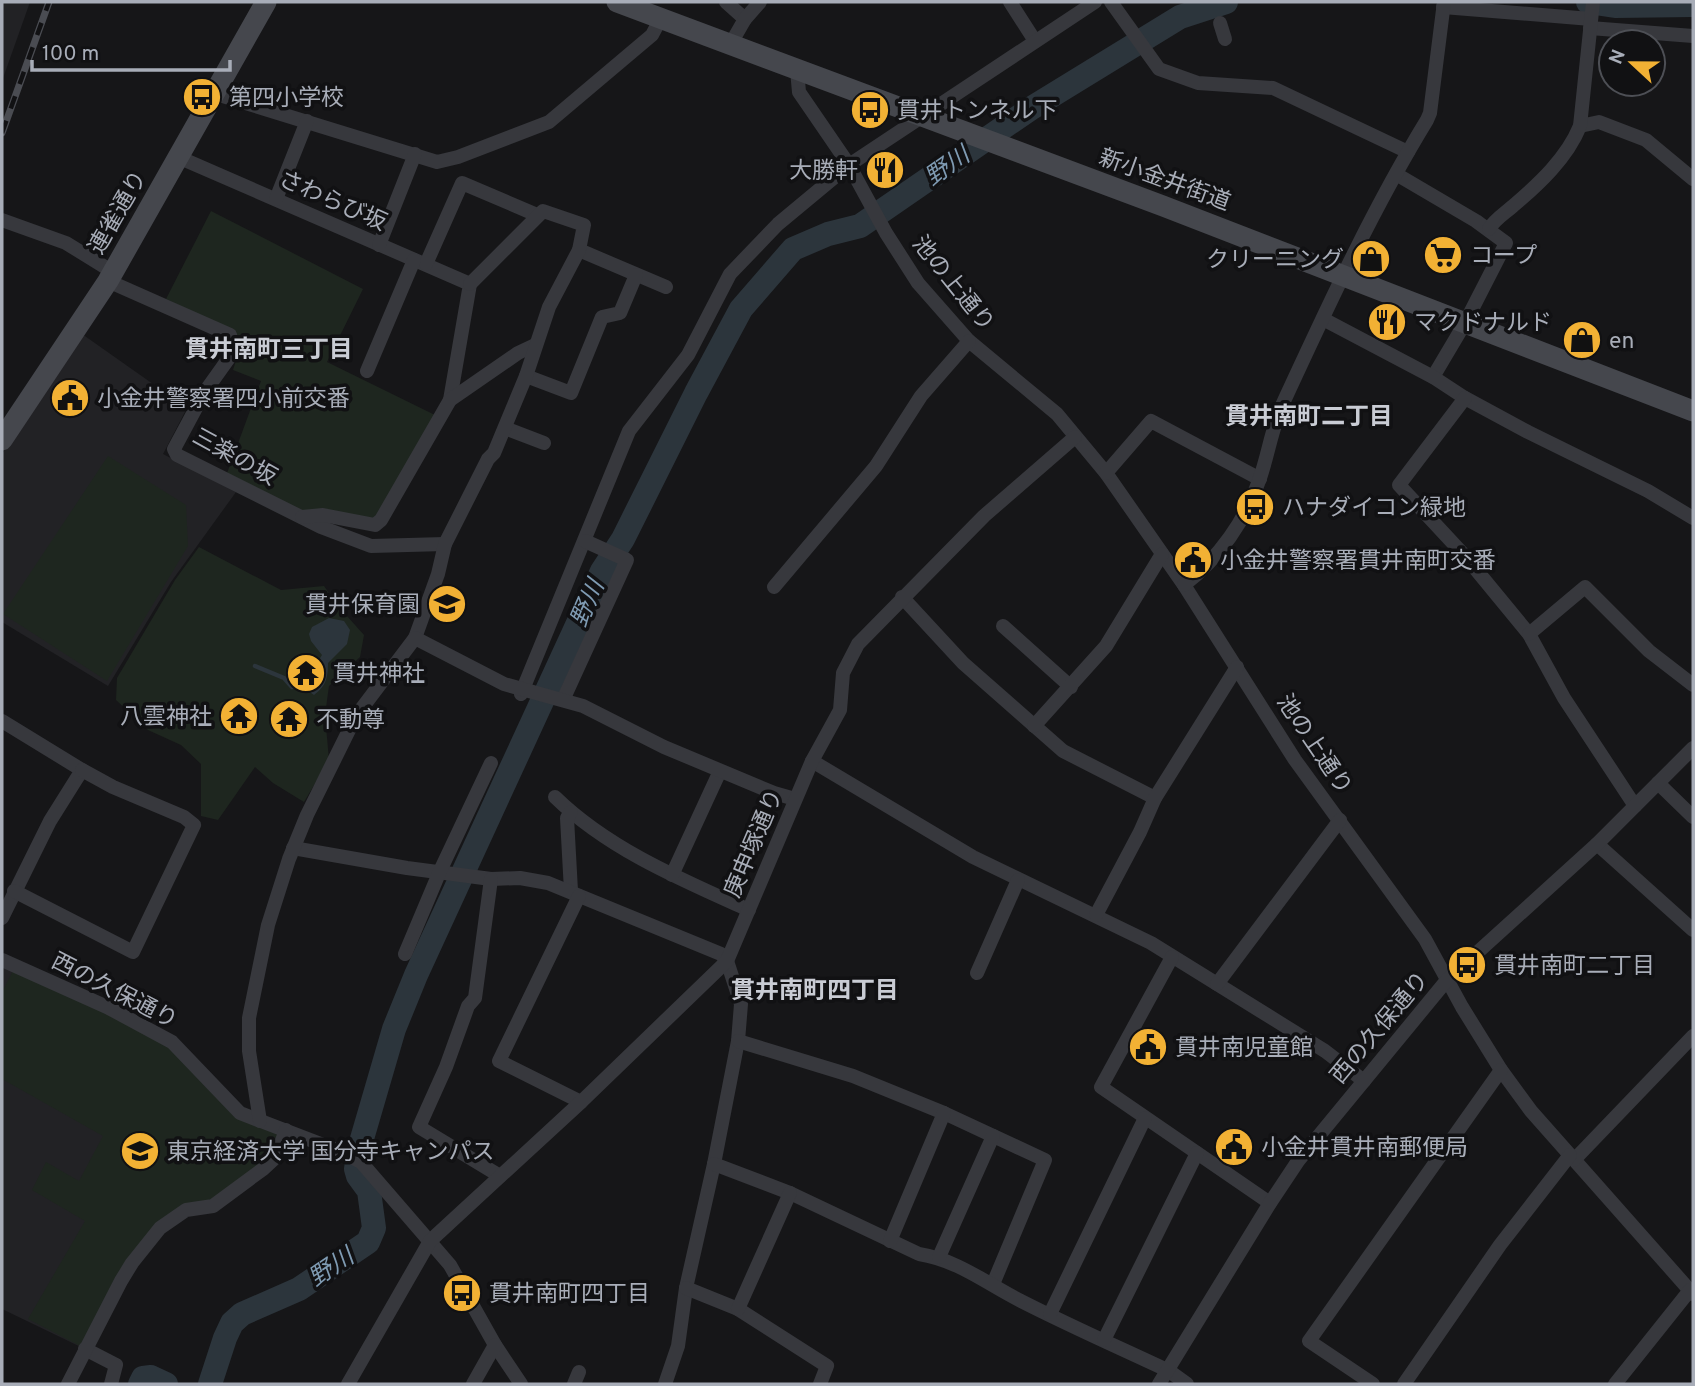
<svg xmlns="http://www.w3.org/2000/svg" width="1695" height="1386" viewBox="0 0 1695 1386" font-family="Overpass,'Noto Sans JP',sans-serif">
<style>
.built{fill:#222225}
.green{fill:#1e261f}
.water{fill:#2c353c}
.lines{fill:none;stroke-linecap:round;stroke-linejoin:round}
.stream{stroke:#2c353c;stroke-width:4.5}
.river{stroke:#2c353c;stroke-width:24}
.street{stroke:#37383d;stroke-width:14}
.secondary{stroke:#45474d;stroke-width:21}
.rail-casing{stroke:#4a4c52;stroke-width:7}
.rail{stroke:#111113;stroke-width:4.5;stroke-dasharray:13;stroke-linecap:butt}
.labels{text-anchor:middle;stroke-width:7;stroke-linejoin:round;paint-order:stroke}
.poi-label{font-size:23px;fill:#a8adb8;stroke:#111113;text-anchor:start}
.street-label{font-size:23px;fill:#a8adb8;stroke:#111113}
.water-label{font-size:24px;font-style:italic;fill:#7f9bb3;stroke:#111113}
.neighbourhood-label{font-size:24px;font-weight:bold;fill:#c9ccd4;stroke:#111113}
</style>
<rect width="100%" height="100%" fill="#161618"/>
<g class="built">
<polygon points="2,2 30,2 2,81"/>
<polygon points="82,334 187,408 163,454 236,492 171,582 108,686 2,622 2,454"/>
<polygon points="2,966 59,990 160,1228 85,1349 2,1309"/>
</g>
<g class="green">
<polygon points="211,211 363,289 327,362 437,416 376,519 300,512 223,484 261,381 233,370 238,354 236,333 166,299"/>
<polygon points="108,456 186,505 188,546 107,681 3,614"/>
<polygon points="199,547 281,590 324,586 338,606 364,635 360,657 329,686 325,715 329,760 304,802 273,783 255,767 218,820 201,816 201,764 181,745 148,730 116,700 117,678 175,580"/>
<polygon points="15,967 171,1043 229,1106 283,1133 274,1157 212,1203 158,1227 84,1348 28,1319 85,1221 32,1190 46,1162 79,1181 103,1136 2,1079 2,992"/>
</g>
<path class="water" d="M329 618 344 621 350 630 347 644 328 663C328 678 326 686 314 695L297 683V673L303 670 312 671 322 655 311 641 309 634 312 627Z"/>
<g class="lines">
<polyline class="stream" points="255,666 284,678 292,687 297,683"/>
<g class="river">
<polyline points="1588,2 1615,6 1693,5"/>
<polyline points="140,1384 143,1378 151,1377 166,1384"/>
<polyline points="210,1384 225,1338 232,1323 242,1314 299,1289 368,1242 374,1228 369,1191 358,1176 356,1169 359,1149 394,1029 416,975 602,571 623,539 696,393 741,309 793,249 828,234 860,226 1030,109 1180,17 1226,2"/>
</g>
<g class="street">
<polyline points="726,2 745,19"/>
<polyline points="1010,2 1035,41"/>
<polyline points="1111,2 1159,69 1198,83 1273,88 1408,152"/>
<polyline points="1443,7 1591,19"/>
<polyline points="1220,23 1225,39"/>
<polyline points="1590,28 1693,36"/>
<polyline points="730,45 745,19 760,2"/>
<polyline points="797,70 799,92 849,165 886,233 918,283 969,341 1057,414 1106,473 1184,585 1295,760 1425,939 1462,1007 1501,1070 1531,1111 1693,1294"/>
<polyline points="213,93 437,162 458,157 549,122 652,35 661,18"/>
<polyline points="1580,126 1599,122 1646,140 1693,179"/>
<polyline points="178,157 470,284 450,400"/>
<polyline points="1396,174 1476,221 1506,243 1465,323 1433,377"/>
<polyline points="276,199 307,121"/>
<polyline points="2,220 66,243 113,272"/>
<path d="M1489 229C1495 219 1504 214 1513 206 1539 184 1567 158 1580 126L1593 2"/>
<polyline points="379,245 415,154"/>
<polyline points="579,250 666,287"/>
<polyline points="426,264 462,183 537,215"/>
<polyline points="108,281 230,335 234,351 204,393 174,449 177,455 321,527 371,546 445,544"/>
<polyline points="1323,319 1433,377 1465,398 1528,432 1648,491 1693,518"/>
<polyline points="367,371 414,260"/>
<polyline points="526,376 571,393 602,317 620,313 636,275"/>
<polyline points="1465,398 1399,485 1464,555 1529,634 1564,698 1635,806"/>
<polyline points="505,428 544,443"/>
<polyline points="1106,473 1151,421 1260,479"/>
<polyline points="302,517 323,515 375,525 381,520 450,400 518,353 535,345"/>
<path d="M1184 585C1219 558 1246 520 1260 478 1269 452 1272 426 1284 401 1328 306 1372 210 1427 120L1430 113 1444 2"/>
<polyline points="774,587 876,466 921,396 969,341"/>
<polyline points="902,597 963,663 1063,751 1155,798"/>
<polyline points="1003,626 1071,687"/>
<polyline points="1529,634 1585,587 1649,651 1693,685"/>
<polyline points="415,638 438,574 445,544 488,459 494,453 526,376 549,307 579,250 584,225 543,211 470,284"/>
<polyline points="521,694 629,431 688,355 730,274 778,224 849,165 1095,2"/>
<polyline points="563,700 627,560 585,541"/>
<polyline points="2,721 82,770 50,821 2,918"/>
<polyline points="1034,726 1106,646 1162,554"/>
<polyline points="812,761 973,857 1151,943 1325,1051 1364,1081"/>
<polyline points="1658,783 1693,817"/>
<path d="M555 797C608 849 682 880 749 910"/>
<polyline points="571,812 567,818 571,891"/>
<polyline points="1597,844 1693,930"/>
<polyline points="293,848 407,868 491,879 520,878 548,883 721,954 727,961 741,1004 738,1041 714,1164 686,1288 678,1346 665,1384"/>
<polyline points="672,875 720,771"/>
<polyline points="491,879 475,998 468,1006 446,1067 419,1127 500,1176"/>
<polyline points="14,891 133,952 194,825 184,817 113,787 82,770"/>
<polyline points="579,896 499,1061 581,1102"/>
<polyline points="1096,915 1140,832 1155,798 1237,667"/>
<polyline points="405,954 440,871 491,763"/>
<polyline points="1172,957 1101,1087 1270,1203"/>
<polyline points="2,960 107,1007 172,1042 240,1113 339,1151 361,1162 450,1265 495,1345 521,1384"/>
<polyline points="977,973 1018,880"/>
<polyline points="1217,984 1340,820"/>
<polyline points="738,1041 853,1076 944,1113 1045,1160 993,1284"/>
<polyline points="260,1121 249,1051 249,1018 268,925 289,859 307,815 356,716 415,638 504,684 583,706 664,747 774,793 795,799"/>
<polyline points="1574,1160 1693,1036"/>
<path d="M714 1164 790 1193 919 1254C958 1260 987 1284 1021 1301 1070 1326 1120 1348 1169 1371L1187 1384"/>
<polyline points="890,1241 944,1113"/>
<polyline points="939,1257 993,1136"/>
<polyline points="686,1288 738,1309 827,1366 820,1384"/>
<polyline points="738,1309 790,1193"/>
<polyline points="1050,1314 1145,1118"/>
<polyline points="1104,1340 1197,1153"/>
<polyline points="85,1349 116,1365 111,1384"/>
<polyline points="68,1384 121,1281 132,1263 160,1228 186,1210 213,1206 263,1169 276,1157 286,1130"/>
<polyline points="348,1384 430,1241 581,1102 727,961 812,761 840,710 843,673 858,644 984,516 1075,437"/>
<polyline points="473,1384 495,1345"/>
<polyline points="574,1384 579,1372"/>
<polyline points="1159,1384 1270,1203 1298,1161 1447,980 1597,844 1693,748"/>
<polyline points="1373,1384 1309,1341 1501,1070"/>
<polyline points="1404,1384 1500,1245 1570,1155"/>
<polyline points="1615,1384 1690,1290"/>
</g>
<g class="secondary">
<polyline points="617,2 1163,206 1693,411"/>
<polyline points="2,440 108,281 266,2"/>
</g>
<g class="rail-casing">
<polyline id="rail" points="2,133 49,2"/>
</g>
<use href="#rail" class="rail"/>
</g>
<defs>
<g id="bus-disc" transform="scale(2.0125)"><circle r="9.5" fill="#f2b134" stroke="#111113"/><path d="M-5-6H5V4H4V6H2V4H-2V6H-4V4H-5ZM-3.5-4V0h7V-4ZM-3.5 1.2v1.5H-2V1.2ZM2 1.2v1.5H3.5V1.2Z" fill="#111"/></g>
<g id="restaurant-disc" transform="scale(2.0125)"><circle r="9.5" fill="#f2b134" stroke="#111113"/><path d="M-5-6h1v4h1v-4h1v4h1v-4h1v5L-1.5 .5V6h-2V.5L-5-1ZM5-6V6H3V1.5H1.5Q1.5-4 5-6Z" fill="#111"/></g>
<g id="supermarket-disc" transform="scale(2.0125)"><circle r="9.5" fill="#f2b134" stroke="#111113"/><path d="M-6-5.5h2.5l.6 2H6L4.5 2H-2.5L-4.4-4H-6ZM-1.5 3.2a1.3 1.3 0 1 0 .1 0ZM3 3.2a1.3 1.3 0 1 0 .1 0Z" fill="#111"/></g>
<g id="shop-disc" transform="scale(2.0125)"><circle r="9.5" fill="#f2b134" stroke="#111113"/><path d="M-5-2.5h2.3a2.7 3.5 0 0 1 5.4 0H5L5.5 6h-11ZM-1.5-2.5h3a1.5 2.3 0 0 0-3 0Z" fill="#111"/></g>
<g id="civic-disc" transform="scale(2.0125)"><circle r="9.5" fill="#f2b134" stroke="#111113"/><path d="M-.6-6.5H3V-4.5H.6V-3L4-1V1h2V6H-6V1h2V-1L-.6-3ZM-1.2 2.5V6h2.4V2.5Z" fill="#111"/></g>
<g id="school-disc" transform="scale(2.0125)"><circle r="9.5" fill="#f2b134" stroke="#111113"/><path d="M0-5L7-2L0 1L-7-2ZM-4 1L0 2.5L4 1V4Q0 6-4 4Z" fill="#111"/></g>
<g id="temple-disc" transform="scale(2.0125)"><circle r="9.5" fill="#f2b134" stroke="#111113"/><path d="M0-6L5-2H3V0L6.5 2.5H4V6H1.5V3h-3V6H-4V2.5H-6.5L-3 0V-2H-5Z" fill="#111"/></g>
<g id="university-disc" transform="scale(2.0125)"><circle r="9.5" fill="#f2b134" stroke="#111113"/><path d="M0-5L7-2L0 1L-7-2ZM-4 1L0 2.5L4 1V4Q0 6-4 4Z" fill="#111"/></g>
</defs>
<g fill-rule="evenodd">
<use href="#bus-disc" x="202" y="97"/>
<use href="#bus-disc" x="870" y="110"/>
<use href="#restaurant-disc" x="885" y="170"/>
<use href="#supermarket-disc" x="1443" y="255"/>
<use href="#shop-disc" x="1371" y="259"/>
<use href="#restaurant-disc" x="1387" y="322"/>
<use href="#shop-disc" x="1582" y="340"/>
<use href="#civic-disc" x="70" y="398"/>
<use href="#bus-disc" x="1255" y="507"/>
<use href="#civic-disc" x="1193" y="560"/>
<use href="#school-disc" x="447" y="604"/>
<use href="#temple-disc" x="306" y="673"/>
<use href="#temple-disc" x="239" y="716"/>
<use href="#temple-disc" x="289" y="719"/>
<use href="#bus-disc" x="1467" y="965"/>
<use href="#civic-disc" x="1148" y="1047"/>
<use href="#civic-disc" x="1234" y="1147"/>
<use href="#university-disc" x="140" y="1151"/>
<use href="#bus-disc" x="462" y="1293"/>
</g>
<g class="labels">
<g class="poi-label">
<text x="229" y="105">第四小学校</text>
<text x="897" y="118">貫井トンネル下</text>
<text x="858" y="178" text-anchor="end">大勝軒</text>
<text x="1470" y="263">コープ</text>
<text x="1344" y="267" text-anchor="end">クリーニング</text>
<text x="1414" y="330">マクドナルド</text>
<text x="1609" y="348">en</text>
<text x="97" y="406">小金井警察署四小前交番</text>
<text x="1282" y="515">ハナダイコン緑地</text>
<text x="1220" y="568">小金井警察署貫井南町交番</text>
<text x="420" y="612" text-anchor="end">貫井保育園</text>
<text x="333" y="681">貫井神社</text>
<text x="212" y="724" text-anchor="end">八雲神社</text>
<text x="316" y="727">不動尊</text>
<text x="1494" y="973">貫井南町二丁目</text>
<text x="1175" y="1055">貫井南児童館</text>
<text x="1261" y="1155">小金井貫井南郵便局</text>
<text x="167" y="1159">東京経済大学 国分寺キャンパス</text>
<text x="489" y="1301">貫井南町四丁目</text>
</g>
<g class="street-label">
<text transform="translate(1165 179) rotate(20)" y="8">新小金井街道</text>
<text transform="translate(333 200) rotate(24)" y="8">さわらび坂</text>
<text transform="translate(117 212) rotate(-60)" y="8">連雀通り</text>
<text transform="translate(954 283) rotate(51)" y="8">池の上通り</text>
<text transform="translate(235 456) rotate(29)" y="8">三楽の坂</text>
<text transform="translate(1315 744) rotate(56)" y="8">池の上通り</text>
<text transform="translate(753 843) rotate(-67)" y="8">庚申塚通り</text>
<text transform="translate(115 990) rotate(27)" y="8">西の久保通り</text>
<text transform="translate(1379 1027) rotate(-50)" y="8">西の久保通り</text>
</g>
<g class="water-label">
<text transform="translate(947 166) rotate(-35)" y="8">野川</text>
<text transform="translate(587 603) rotate(-66)" y="8">野川</text>
<text transform="translate(331 1267) rotate(-34)" y="8">野川</text>
</g>
<g class="neighbourhood-label">
<text x="269" y="357">貫井南町三丁目</text>
<text x="1309" y="424">貫井南町二丁目</text>
<text x="815" y="998">貫井南町四丁目</text>
</g>
</g>
<rect width="1695" height="1386" fill="none" stroke="#a8adb8" stroke-width="7"/>
<g transform="translate(1632 63) rotate(292)"><circle r="33" fill="#111113" stroke="#4d4f55" stroke-width="2"/>
<path d="M0-5L12 26L0 18L-12 26Z" fill="#f2b134"/>
<text y="-10" font-size="19" font-weight="bold" text-anchor="middle" fill="#a8adb8">N</text>
</g>
<path d="M32 60v10h198v-10" fill="none" stroke="#a8adb8" stroke-width="3.5"/>
<text x="42" y="60" font-size="21" fill="#a8adb8" stroke="#111113" stroke-width="5" paint-order="stroke">100 m</text>
</svg>
